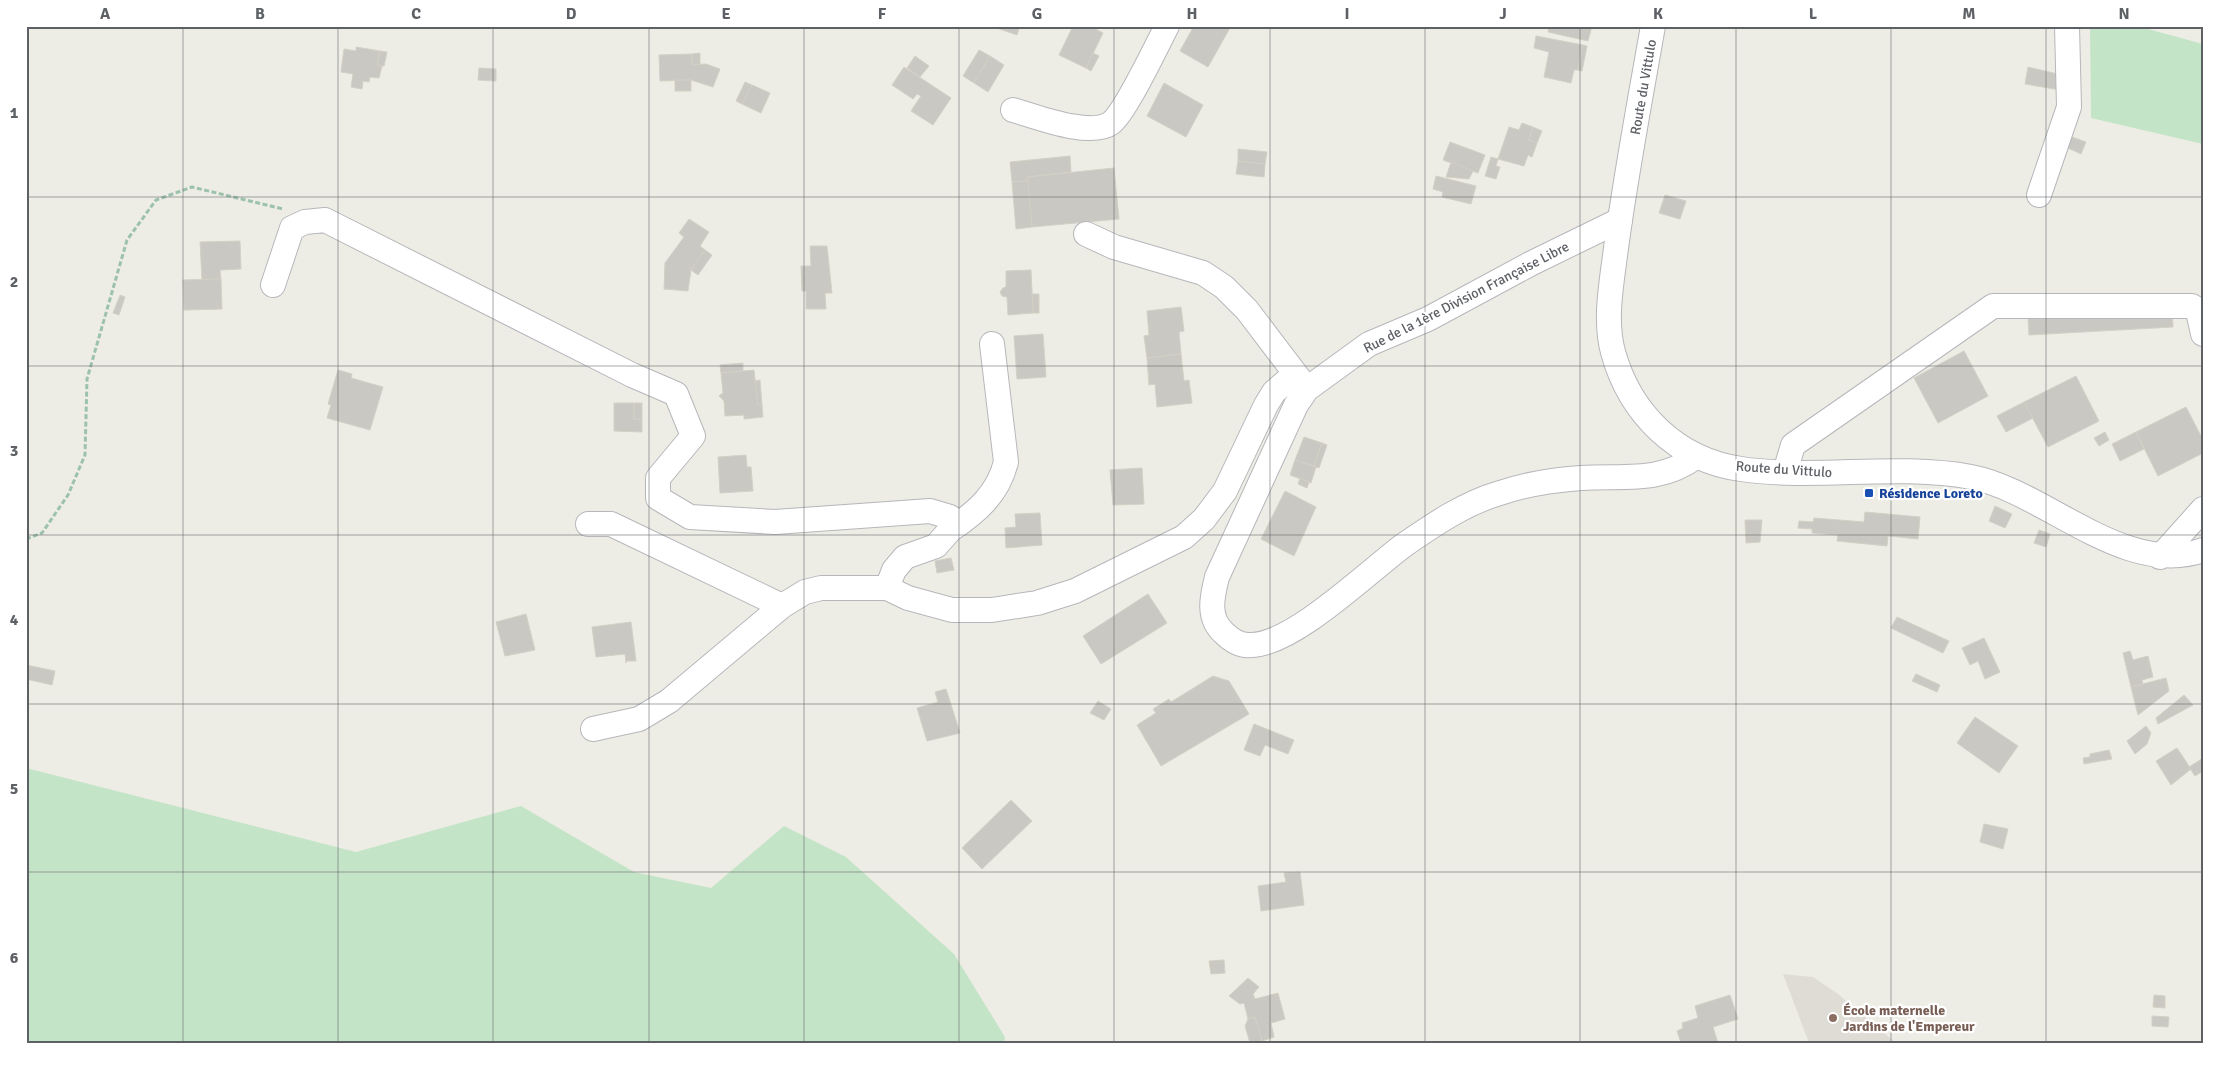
<svg xmlns="http://www.w3.org/2000/svg" width="2229" height="1069" viewBox="0 0 2229 1069" font-family="Signika,sans-serif">
<style>
.education{fill:#dedcd4}
.green{fill:#c4e4c7}
.building{fill:#cac8c2;stroke:#d3d0c4}
.lines{fill:none;stroke-linecap:round;stroke-linejoin:round}
.minor-casing{stroke:#b6b7bb;stroke-width:26}
.path{stroke:#9cc2ab;stroke-width:3;stroke-dasharray:5 2.5;stroke-linecap:butt}
.minor{stroke:#fff;stroke-width:24}
.grid{fill:none;stroke:#5d6065;stroke-width:1;stroke-opacity:0.55}
.transit-dot{fill:#1a4fb4;stroke:#fff;stroke-width:2}
.education-dot{fill:#8d6e63;stroke:#fff;stroke-width:2}
.labels{text-anchor:middle;stroke-width:4.5;stroke-linejoin:round;paint-order:stroke}
.street-label{font-size:14px;fill:#5d6065;stroke:#fff}
.transit-label{font-size:14px;font-weight:bold;fill:#164399;stroke:#fff;text-anchor:start}
.education-label{font-size:14px;font-weight:bold;fill:#785e54;stroke:#fff;text-anchor:start}
.neatline{fill:none;stroke:#5d6065;stroke-width:2}
.grid-label{font-size:16px;text-anchor:middle;font-weight:bold;fill:#5d6065}
</style>
<rect width="100%" height="100%" fill="#eeede5"/>
<polygon class="education" points="1783,974 1813,977 1838,994 1896,1043 1809,1043"/>
<g class="green">
<polygon points="2090,26 2137,26 2203,44 2203,144 2091,118"/>
<polygon points="26,768 356,852 521,806 634,872 711,888 784,826 846,857 954,954 1005,1037 1004,1043 26,1043"/>
</g>
<g class="building">
<polygon points="991,26 1020,26 1017,35"/>
<polygon points="1073,26 1090,26 1103,33 1086,68 1059,55"/>
<polygon points="1194,26 1231,26 1208,67 1180,51"/>
<polygon points="1549,26 1592,26 1588,41 1548,32"/>
<polygon points="1536,36 1583,45 1578,70 1574,70 1571,83 1544,77 1549,52 1534,48"/>
<polygon points="1583,45 1587,46 1582,71 1578,70"/>
<polygon points="356,47 380,51 377,65 382,66 379,78 370,77 369,82 363,81 362,89 351,87 353,74 341,72 344,49 356,51"/>
<polygon points="979,50 990,56 974,83 963,76"/>
<polygon points="380,51 387,52 384,66 377,65"/>
<polygon points="700,53 700,65 692,65 692,54"/>
<polygon points="1093,53 1099,56 1091,71 1086,68"/>
<polygon points="692,54 692,65 706,64 720,69 713,87 691,80 660,81 659,55"/>
<polygon points="915,56 929,66 920,77 907,68"/>
<polygon points="990,56 1004,65 988,92 974,83"/>
<polygon points="904,67 951,98 933,125 911,111 921,96 917,94 913,99 892,85"/>
<polygon points="2028,67 2062,75 2060,90 2025,84"/>
<polygon points="479,68 496,69 496,81 478,80"/>
<rect x="675" y="80" width="16" height="11"/>
<polygon points="745,82 752,85 742,104 736,101"/>
<polygon points="1164,83 1203,105 1186,137 1147,116"/>
<polygon points="752,85 770,93 761,113 742,104"/>
<polygon points="1522,123 1533,127 1529,140 1537,143 1532,157 1528,155 1524,166 1498,159 1509,127 1519,130"/>
<polygon points="1533,127 1542,131 1537,143 1529,140"/>
<polygon points="2072,137 2086,142 2081,154 2068,148"/>
<polygon points="1450,142 1485,155 1478,173 1443,160"/>
<polygon points="1238,149 1267,152 1265,164 1238,161"/>
<polygon points="1070,156 1071,172 1027,177 1028,181 1012,182 1010,162"/>
<polygon points="1491,157 1498,159 1496,166 1500,167 1496,179 1485,176"/>
<polygon points="1238,161 1265,164 1264,177 1236,174"/>
<polygon points="1451,162 1473,171 1469,179 1446,177"/>
<polygon points="1114,168 1119,219 1032,227 1027,177"/>
<polygon points="1436,176 1476,186 1471,204 1442,197 1443,192 1433,189"/>
<polygon points="1028,181 1032,227 1016,229 1012,182"/>
<polygon points="1665,195 1686,201 1680,219 1659,213"/>
<polygon points="689,219 709,232 700,246 705,250 691,270 688,291 664,289 665,263 684,237 679,233"/>
<polygon points="240,241 241,269 220,270 221,279 202,280 200,242"/>
<polygon points="810,246 827,246 832,293 825,293 826,309 806,309 806,291 802,291 801,266 811,266"/>
<polygon points="705,250 712,255 698,275 691,270"/>
<polygon points="1031,270 1033,313 1008,315 1007,297 1002,296 1000,292 1003,288 1006,287 1006,271"/>
<polygon points="221,279 222,309 184,310 183,280"/>
<polygon points="1032,294 1039,294 1039,313 1033,313"/>
<polygon points="120,295 125,297 119,315 113,313"/>
<polygon points="1181,307 1184,331 1179,332 1181,354 1147,358 1144,336 1149,335 1147,311"/>
<polygon points="2172,309 2173,327 2029,335 2028,318"/>
<polygon points="1043,334 1046,377 1017,379 1014,336"/>
<polygon points="1964,351 1988,396 1938,423 1914,378"/>
<polygon points="1181,354 1184,381 1189,380 1192,403 1157,407 1155,384 1149,385 1147,358"/>
<polygon points="743,363 743,371 721,373 720,365"/>
<polygon points="338,370 352,374 351,378 383,387 370,430 327,418 331,405 328,404"/>
<polygon points="754,370 758,405 762,405 763,417 744,419 744,415 725,416 724,401 719,396 723,393 721,373"/>
<polygon points="2076,376 2099,421 2048,447 2024,402"/>
<polygon points="760,380 762,405 758,405 755,381"/>
<polygon points="2024,402 2033,418 2006,432 1997,416"/>
<polygon points="614,403 634,403 634,419 642,419 642,432 614,431"/>
<rect x="634" y="403" width="8" height="16"/>
<polygon points="2186,407 2203,440 2203,453 2158,476 2136,432"/>
<polygon points="2105,432 2109,440 2099,446 2094,438"/>
<polygon points="2136,432 2144,449 2120,461 2112,444"/>
<polygon points="1304,437 1322,443 1314,466 1295,460"/>
<polygon points="1322,443 1327,445 1319,468 1314,466"/>
<polygon points="746,455 747,467 751,467 753,491 720,493 718,457"/>
<polygon points="1295,460 1316,467 1311,483 1290,475"/>
<polygon points="1142,468 1144,504 1113,505 1110,470"/>
<polygon points="1300,478 1309,482 1307,488 1298,484"/>
<polygon points="1285,491 1316,507 1294,556 1261,539"/>
<polygon points="1995,506 2012,514 2005,528 1989,521"/>
<polygon points="1865,512 1920,517 1918,539 1888,536 1887,546 1837,541 1838,535 1812,533 1812,529 1798,528 1799,521 1813,522 1814,518 1864,522"/>
<polygon points="1040,513 1042,545 1006,548 1005,528 1016,527 1015,514"/>
<polygon points="1745,520 1762,520 1760,542 1746,543"/>
<polygon points="2039,530 2050,534 2046,547 2034,543"/>
<polygon points="951,558 954,570 937,573 935,561"/>
<polygon points="1148,594 1167,623 1101,664 1083,636"/>
<polygon points="526,614 535,650 505,656 496,622"/>
<polygon points="1897,617 1949,641 1943,653 1891,628"/>
<polygon points="631,622 636,661 627,661 626,663 625,654 596,657 592,627"/>
<polygon points="1984,638 2000,672 1985,679 1978,661 1970,665 1962,648"/>
<polygon points="2130,651 2133,660 2148,656 2153,677 2142,680 2143,684 2131,687 2123,653"/>
<polygon points="26,665 55,671 52,685 26,679"/>
<polygon points="1916,674 1940,685 1937,692 1912,681"/>
<polygon points="1213,676 1229,681 1249,714 1161,766 1137,725 1156,713 1153,709 1169,699 1171,702"/>
<polygon points="2166,678 2169,691 2138,715 2131,687"/>
<polygon points="946,689 960,733 927,741 917,708 938,702 935,692"/>
<polygon points="2184,695 2193,705 2158,724 2156,718"/>
<polygon points="1098,701 1111,709 1104,720 1090,713"/>
<polygon points="1975,717 2018,746 1999,773 1957,743"/>
<polygon points="1254,724 1294,740 1288,754 1265,745 1260,756 1244,750"/>
<polygon points="2146,726 2151,733 2147,744 2135,754 2127,741"/>
<polygon points="2177,748 2191,769 2171,785 2156,761"/>
<polygon points="2109,750 2112,759 2084,764 2083,758 2090,757 2090,754"/>
<polygon points="2203,758 2203,771 2195,776 2189,767"/>
<polygon points="1011,800 1032,821 982,869 962,848"/>
<polygon points="1984,824 2008,829 2003,849 1980,842"/>
<polygon points="1300,872 1304,905 1261,911 1258,886 1286,882 1284,873"/>
<polygon points="1224,960 1225,973 1211,974 1209,961"/>
<polygon points="1248,978 1259,987 1253,994 1255,999 1278,993 1285,1019 1271,1023 1274,1037 1262,1041 1255,1017 1248,1019 1244,1003 1240,1004 1229,996"/>
<polygon points="1730,995 1738,1019 1713,1027 1718,1043 1681,1043 1677,1031 1683,1028 1682,1023 1698,1018 1695,1006"/>
<polygon points="2154,995 2165,996 2165,1008 2153,1007"/>
<polygon points="2152,1016 2169,1017 2168,1027 2152,1026"/>
<polygon points="1255,1017 1262,1041 1250,1043 1245,1026 1248,1019"/>
</g>
<g class="lines">
<g class="minor-casing">
<g id="minor">
<path d="M1653 26C1640 100 1626 174 1616 248 1612 281 1604 319 1613 352 1630 414 1677 460 1741 469 1817 480 1895 463 1971 477 2045 491 2124 578 2203 550"/>
<path d="M1013 110C1035 116 1090 138 1111 123 1125 113 1157 45 1167 26"/>
<polyline points="2039,195 2069,107 2067,26"/>
<path d="M1620 220 1532 263 1428 319 1369 344 1307 389 1296 405 1217 577C1212 597 1207 618 1224 633 1231 640 1241 646 1251 645 1293 645 1369 571 1404 545 1433 525 1465 503 1500 493 1526 484 1554 480 1581 478 1625 475 1659 484 1697 456"/>
<polyline points="1086,234 1114,247 1203,273 1224,287 1247,310 1304,385"/>
<polyline points="273,285 292,228 305,222 325,220 632,375 676,394 693,436 658,478 658,498 690,517 775,522 930,511 950,517 950,530 936,546 905,557 894,570 887,588"/>
<polyline points="1789,472 1788,462 1793,445 1993,306 2192,306 2198,311 2203,334"/>
<polyline points="588,524 611,524 782,606"/>
<path d="M950 530C977 512 998 494 1006 462L992 344"/>
<polyline points="2160,557 2203,509"/>
<polyline points="593,729 639,719 669,701 782,606 805,592 821,588 887,588 908,598 952,610 992,610 1037,603 1075,591 1184,537 1204,519 1225,491 1266,405 1274,392 1295,374"/>
</g>
</g>
<polyline class="path" points="26,539 42,533 68,495 85,455 87,379 127,240 156,200 192,187 283,209"/>
<use href="#minor" class="minor"/>
</g>
<path class="grid" d="M183 26V1043M338 26V1043M493 26V1043M649 26V1043M804 26V1043M959 26V1043M1114 26V1043M1270 26V1043M1425 26V1043M1580 26V1043M1736 26V1043M1891 26V1043M2046 26V1043M26 197H2203M26 366H2203M26 535H2203M26 704H2203M26 872H2203"/>
<rect class="transit-dot" x="1864" y="488" width="10" height="10" rx="2.5"/>
<circle class="education-dot" cx="1833" cy="1018" r="5"/>
<g class="labels">
<g class="street-label">
<text transform="translate(1643 87) rotate(-80)" y="5">Route du Vittulo</text>
<text transform="translate(1466 297) rotate(-27)" y="5">Rue de la 1ère Division Française Libre</text>
<text transform="translate(1784 469) rotate(4)" y="5">Route du Vittulo</text>
</g>
<g class="transit-label">
<text x="1879" y="498">Résidence Loreto</text>
</g>
<g class="education-label">
<text x="1843" y="1015">École maternelle<tspan x="1843" dy="16">Jardins de l'Empereur</tspan></text>
</g>
</g>
<rect width="2229" height="1069" fill="none" stroke="#ffffff" stroke-width="55"/>
<rect x="28" y="28" width="2174" height="1014" class="neatline"/>
<g class="grid-label">
<text x="105" y="19">A</text>
<text x="260" y="19">B</text>
<text x="416" y="19">C</text>
<text x="571" y="19">D</text>
<text x="726" y="19">E</text>
<text x="882" y="19">F</text>
<text x="1037" y="19">G</text>
<text x="1192" y="19">H</text>
<text x="1347" y="19">I</text>
<text x="1503" y="19">J</text>
<text x="1658" y="19">K</text>
<text x="1813" y="19">L</text>
<text x="1969" y="19">M</text>
<text x="2124" y="19">N</text>
<text x="14" y="118">1</text>
<text x="14" y="287">2</text>
<text x="14" y="456">3</text>
<text x="14" y="625">4</text>
<text x="14" y="794">5</text>
<text x="14" y="963">6</text>
</g>
</svg>
